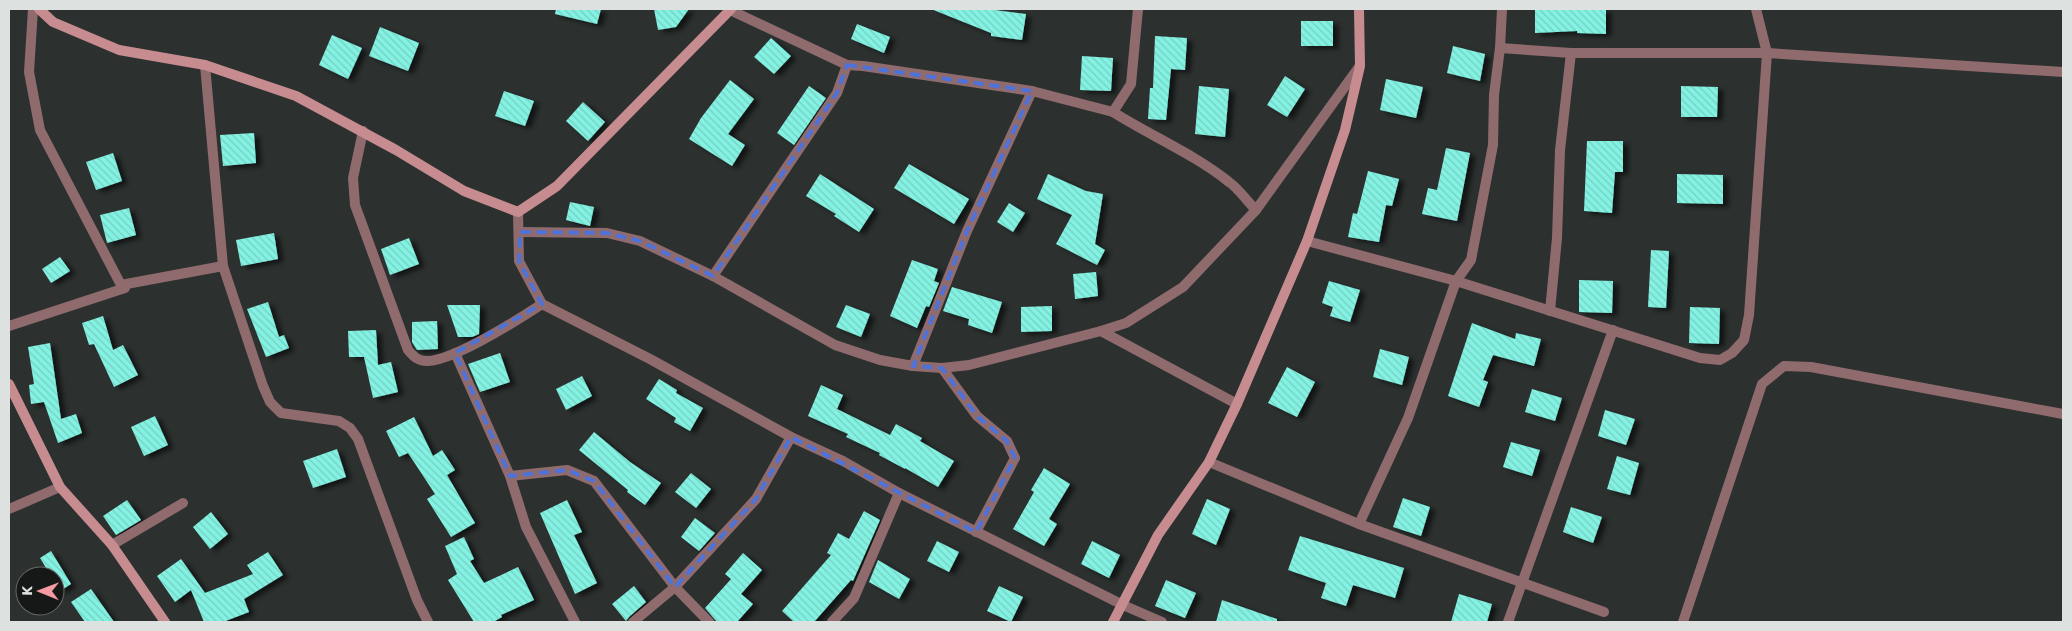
<svg xmlns="http://www.w3.org/2000/svg" width="2072" height="631" viewBox="0 0 2072 631" font-family="Jost,sans-serif">
<style>
.building{fill:url(#building-back-hatch);filter:url(#shadow)}
.lines{fill:none;stroke-linecap:round;stroke-linejoin:round}
.street{stroke:#906b6d;stroke-width:10}
.secondary{stroke:#c78c8f;stroke-width:10}
.marked{fill:none;stroke:#4d73da;stroke-width:4;stroke-dasharray:10 6;stroke-linejoin:round}
</style>
<defs>
<pattern id="building-back-hatch" width="6" height="6" patternUnits="userSpaceOnUse" patternTransform="scale(1.25)"><rect width="6" height="6" fill="#83f2e2"/><path d="M-1 5l2 2M0 0l6 6M5-1l2 2" fill="none" stroke="#76cfc2"/></pattern>
<filter id="shadow"><feDropShadow dx="5.5" dy="3" stdDeviation="2.5" flood-color="#0009"/></filter>
</defs>
<rect width="100%" height="100%" fill="#2c3130"/>
<g class="building">
<polygon points="556,9 601,9 597,24 555,14"/>
<polygon points="654,9 689,9 676,27 658,30"/>
<polygon points="931,9 987,9 1026,14 1022,40 991,36 991,33"/>
<polygon points="1535,9 1606,9 1606,34 1577,33 1577,31 1535,33"/>
<rect x="1301" y="21" width="32" height="25"/>
<polygon points="857,24 890,37 884,53 851,39"/>
<polygon points="380,27 419,43 408,71 369,56"/>
<polygon points="332,35 362,48 348,79 319,65"/>
<polygon points="1155,36 1187,38 1185,70 1171,69 1166,120 1148,119 1150,88 1153,88"/>
<polygon points="771,38 791,56 774,74 754,57"/>
<polygon points="1453,46 1485,54 1480,81 1447,73"/>
<polygon points="1082,56 1113,58 1111,91 1080,90"/>
<polygon points="1285,76 1305,89 1287,117 1267,105"/>
<polygon points="1386,79 1423,87 1416,118 1380,110"/>
<polygon points="730,80 754,99 728,134 745,145 732,166 689,139 701,118"/>
<polygon points="809,86 826,98 794,145 777,133"/>
<polygon points="1199,86 1229,89 1225,137 1195,134"/>
<polygon points="1681,86 1718,87 1717,117 1681,117"/>
<polygon points="504,91 534,101 525,126 495,116"/>
<polygon points="583,102 605,122 588,141 566,121"/>
<polygon points="254,133 256,163 223,166 220,135"/>
<polygon points="1587,141 1623,141 1623,172 1615,172 1612,213 1584,211"/>
<polygon points="1446,148 1470,153 1457,221 1422,214 1428,188 1437,190"/>
<polygon points="113,153 122,181 96,190 86,162"/>
<polygon points="909,164 969,199 954,224 894,188"/>
<polygon points="1368,171 1399,179 1392,206 1386,205 1379,242 1348,237 1353,213 1357,214"/>
<polygon points="820,174 874,209 859,232 834,216 836,214 806,196"/>
<polygon points="1048,174 1086,191 1103,194 1095,244 1105,250 1097,265 1056,244 1072,215 1037,199"/>
<polygon points="1677,174 1723,175 1723,204 1677,203"/>
<polygon points="570,202 594,207 590,226 566,220"/>
<polygon points="1009,203 1025,213 1013,232 997,222"/>
<polygon points="129,208 136,235 107,243 100,215"/>
<polygon points="274,233 278,259 241,266 236,240"/>
<polygon points="409,238 419,264 390,275 381,249"/>
<polygon points="1651,250 1669,251 1666,308 1648,307"/>
<polygon points="60,257 70,271 51,283 42,269"/>
<polygon points="912,260 938,269 934,281 939,283 929,307 926,306 917,328 890,316"/>
<polygon points="1096,272 1098,296 1075,299 1073,274"/>
<polygon points="1579,280 1613,281 1612,313 1579,312"/>
<polygon points="1329,281 1360,290 1350,322 1330,316 1333,307 1322,303"/>
<polygon points="952,287 1002,302 992,333 968,325 969,319 943,311"/>
<polygon points="268,302 279,337 284,335 289,348 266,357 247,309"/>
<polygon points="447,305 480,305 479,334 472,337 458,337"/>
<polygon points="846,305 870,314 861,337 836,327"/>
<polygon points="1052,306 1052,331 1021,332 1021,307"/>
<polygon points="1690,307 1720,308 1719,344 1689,343"/>
<polygon points="103,316 113,350 123,345 138,375 114,387 94,344 89,345 82,323"/>
<polygon points="437,321 438,349 417,350 412,342 412,322"/>
<polygon points="1472,323 1515,339 1516,333 1541,339 1534,366 1493,355 1483,380 1488,382 1479,407 1448,396"/>
<polygon points="376,330 378,365 391,362 398,392 373,398 364,357 349,357 348,331"/>
<polygon points="50,343 61,419 76,414 82,433 58,443 44,402 31,404 29,385 34,384 28,347"/>
<polygon points="1380,349 1409,357 1402,385 1373,377"/>
<polygon points="500,353 510,382 480,392 468,364"/>
<polygon points="1287,367 1315,382 1297,417 1268,403"/>
<polygon points="582,376 592,396 566,410 556,389"/>
<polygon points="659,379 677,390 676,393 703,408 690,431 674,422 676,418 646,399"/>
<polygon points="821,385 843,395 837,409 890,435 896,424 922,438 920,441 954,461 938,487 905,468 905,469 879,455 880,453 846,437 848,434 808,416"/>
<polygon points="1532,389 1562,398 1555,421 1525,412"/>
<polygon points="1605,410 1635,419 1626,445 1598,436"/>
<polygon points="155,416 168,445 144,456 131,427"/>
<polygon points="414,417 433,456 442,450 455,470 447,475 475,523 451,537 427,499 435,494 408,453 399,457 386,431"/>
<polygon points="594,432 630,462 661,483 645,505 627,492 628,490 579,450"/>
<polygon points="1511,442 1540,450 1532,476 1503,467"/>
<polygon points="337,449 346,477 313,488 303,461"/>
<polygon points="1617,456 1639,463 1630,495 1607,489"/>
<polygon points="1044,468 1070,484 1049,519 1057,524 1044,546 1013,529 1034,492 1031,490"/>
<polygon points="691,473 711,489 696,508 675,492"/>
<polygon points="1403,498 1430,507 1421,536 1393,527"/>
<polygon points="1207,499 1230,509 1216,545 1192,534"/>
<polygon points="127,500 141,520 116,535 103,516"/>
<polygon points="567,500 582,532 574,535 597,583 575,594 540,513"/>
<polygon points="1571,507 1602,517 1593,543 1563,532"/>
<polygon points="864,511 880,520 853,581 851,580 814,622 794,622 782,611 831,555 827,553 838,533 849,539"/>
<polygon points="211,512 228,534 210,549 193,527"/>
<polygon points="695,518 715,533 699,551 681,537"/>
<polygon points="1300,536 1404,568 1395,598 1353,585 1346,606 1321,598 1326,583 1288,570"/>
<polygon points="464,537 474,559 470,561 484,583 518,567 534,600 501,615 502,617 493,622 474,622 448,580 457,574 445,546"/>
<polygon points="937,541 959,552 949,572 927,561"/>
<polygon points="1092,541 1120,555 1109,578 1081,564"/>
<polygon points="51,551 71,584 60,591 55,583 55,576 51,576 40,558"/>
<polygon points="268,552 283,575 244,599 249,612 223,622 204,622 191,590 175,602 157,576 181,559 205,593 253,574 247,565"/>
<polygon points="743,553 762,570 741,594 753,604 737,622 717,622 705,608 731,579 725,574"/>
<polygon points="878,560 910,579 899,599 869,582"/>
<polygon points="1166,580 1196,593 1185,618 1155,606"/>
<polygon points="634,586 646,602 629,617 626,621 612,604"/>
<polygon points="999,586 1023,597 1011,622 987,611"/>
<polygon points="91,589 114,622 85,622 71,602"/>
<polygon points="1459,594 1492,604 1487,622 1451,622"/>
<polygon points="1222,600 1277,619 1277,622 1216,622"/>
</g>
<g class="lines">
<g class="street">
<polyline points="730,10 847,65 863,66 1032,91 1113,112"/>
<polyline points="1500,48 1571,53"/>
<polyline points="205,65 223,266 263,386 270,402 281,413 339,421 350,428 358,439 417,600 428,622"/>
<path d="M363 131 353 178 355 205 408 350C414 357 418 361 427 361 453 361 519 319 542 304"/>
<polyline points="1256,210 1359,67"/>
<polyline points="518,212 519,261 542,304 650,359 791,437 843,461 899,493 1123,605 1162,622"/>
<path d="M520 232 607 233 640 241 713 276 835 345 880 360 913 366 942 368 969 365 1101 331 1126 323 1183 287 1256 210C1247 201 1239 189 1229 182 1194 154 1151 136 1113 112L1131 84 1138 9"/>
<polyline points="1307,241 1456,281 1700,358 1720,360 1732,353 1744,340 1749,315 1767,53 1756,9"/>
<polyline points="713,276 837,93 847,65"/>
<polyline points="121,285 223,266"/>
<polyline points="1550,311 1557,238 1560,150 1571,53 1767,53 2063,72"/>
<polyline points="9,326 125,288 121,285 40,130 29,72 33,9"/>
<polyline points="1101,331 1237,404"/>
<polyline points="455,353 510,476 526,527 575,622"/>
<polyline points="913,366 967,231 1032,91"/>
<polyline points="942,368 977,416 1007,441 1015,458 976,532"/>
<polyline points="1209,462 1359,524 1604,612"/>
<polyline points="510,476 567,470 594,481 675,587 709,622"/>
<polyline points="9,509 60,487"/>
<polyline points="1359,524 1408,418 1456,281 1471,260 1493,145 1494,95 1500,48 1502,9"/>
<polyline points="112,545 183,503"/>
<polyline points="633,622 675,587 756,499 791,437"/>
<polyline points="832,622 854,598 899,493"/>
<polyline points="1508,622 1613,330"/>
<polyline points="1683,622 1762,384 1784,366 1811,367 2063,414"/>
</g>
<g class="secondary">
<polyline points="39,9 53,22 119,50 205,65 296,96 396,150 464,191 518,212 557,186 731,9"/>
<polyline points="9,384 60,487 112,545 165,622"/>
<polyline points="1113,622 1158,535 1209,462 1237,404 1307,241 1345,130 1360,66 1359,9"/>
</g>
</g>
<path class="marked" d="M847 65 1032 91 967 231 913 366 942 368 977 416 1007 441 1015 458 976 532 791 437 756 499 675 587 594 481 567 470 510 476 455 353 542 304 519 261 520 232 607 233 640 241 713 276 837 93Z"/>
<rect width="2072" height="631" fill="none" stroke="#dde1e0" stroke-width="20"/>
<g transform="translate(40 591) rotate(271)"><circle r="24" fill="#161818" stroke="#666868"/>
<path d="M0-4L9 19L0 12L-9 19Z" fill="#f49aa0"/>
<text y="-8" font-size="14" font-weight="bold" text-anchor="middle" fill="#dde1e0">K</text>
</g>
</svg>
